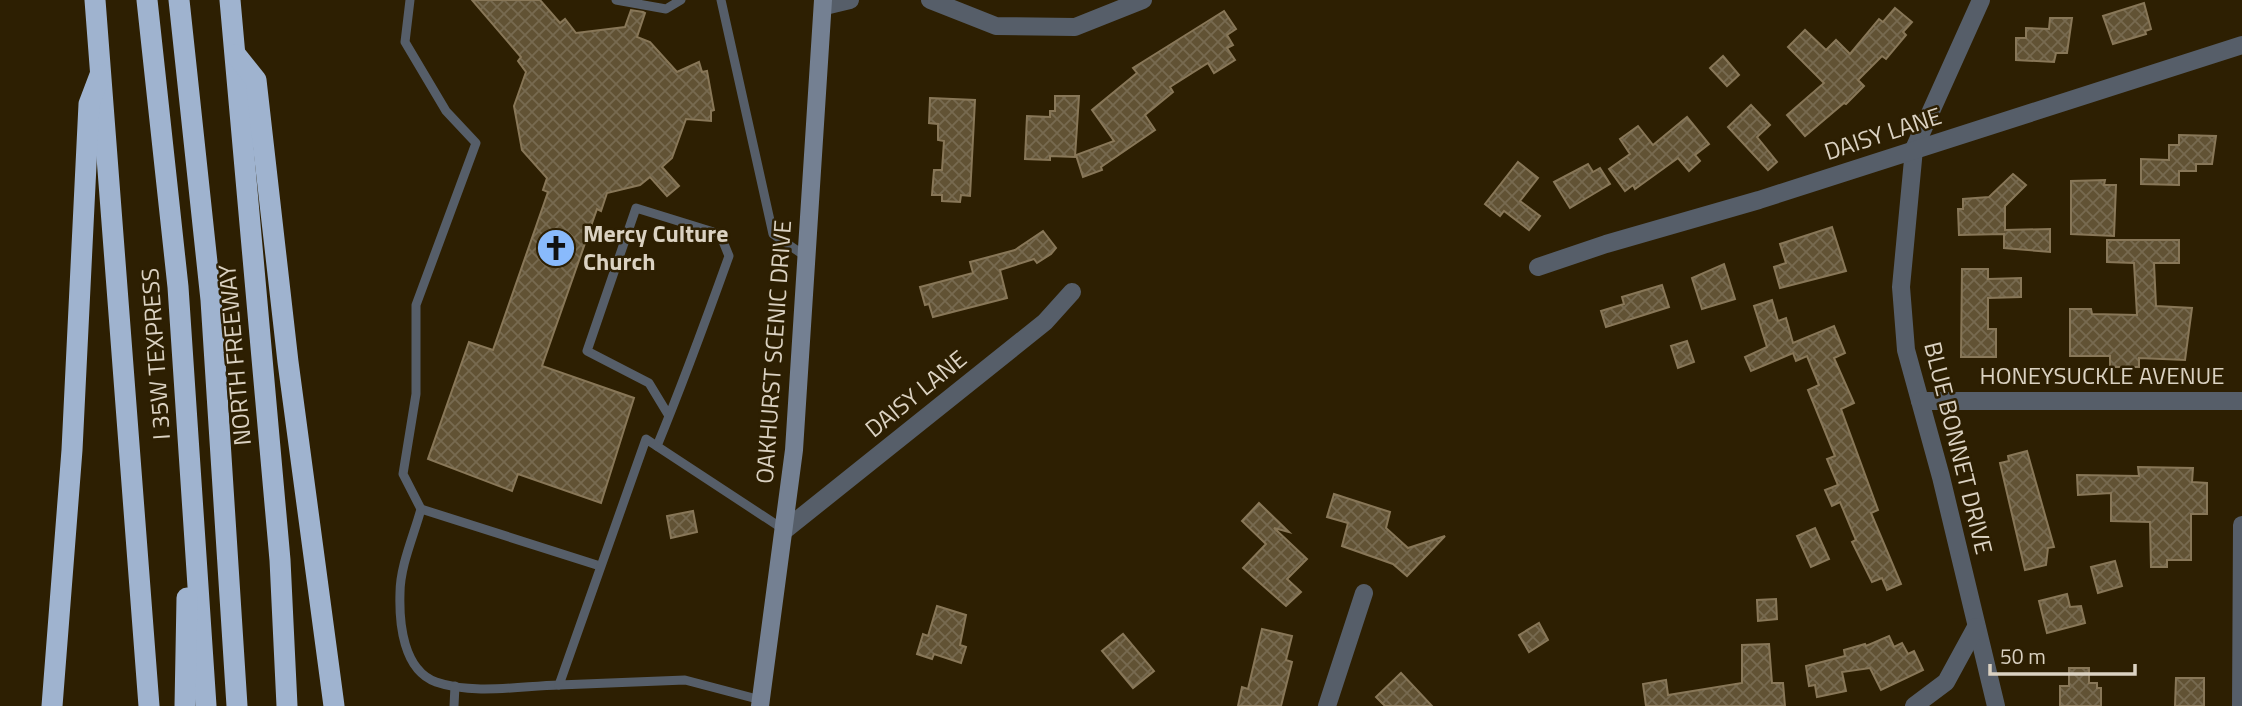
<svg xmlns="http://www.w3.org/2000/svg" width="2242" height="706" viewBox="0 0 2242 706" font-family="'Titillium Web',sans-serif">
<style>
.building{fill:url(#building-cross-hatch);stroke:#887758;stroke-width:2}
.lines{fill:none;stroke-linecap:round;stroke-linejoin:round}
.lane{stroke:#565e69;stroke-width:9}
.street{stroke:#565e69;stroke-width:18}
.secondary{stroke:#748092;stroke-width:18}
.highway{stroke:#9fb3cf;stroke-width:21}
.labels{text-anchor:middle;stroke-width:5;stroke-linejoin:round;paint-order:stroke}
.street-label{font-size:24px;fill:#dbd2c2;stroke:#2d1f02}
.poi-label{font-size:24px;font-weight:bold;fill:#dbd2c2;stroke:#2d1f02;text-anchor:start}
</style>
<defs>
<pattern id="building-cross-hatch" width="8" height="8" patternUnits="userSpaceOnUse" patternTransform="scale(1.75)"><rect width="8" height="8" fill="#615234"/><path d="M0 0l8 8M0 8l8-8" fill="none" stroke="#776a50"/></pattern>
</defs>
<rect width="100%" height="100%" fill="#2d1f02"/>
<g class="building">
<polygon points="472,0 540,0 560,23 565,19 576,33 625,27 631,10 643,12 645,13 637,37 650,42 677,72 699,62 702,72 707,71 714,110 711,111 711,121 686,119 672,158 662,167 679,186 667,196 650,177 640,185 607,193 601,211 597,209 542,366 634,398 601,503 518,474 512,491 428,459 469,342 493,350 548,192 543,190 547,178 522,150 514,106 526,72 518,61 521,57"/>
<polygon points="2144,3 2151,29 2145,31 2146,34 2113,44 2103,16"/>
<polygon points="1895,8 1912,22 1903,32 1906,35 1886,59 1882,56 1858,80 1864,86 1846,104 1844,103 1805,136 1787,115 1824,83 1788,47 1805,30 1826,50 1836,40 1850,54 1879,19 1883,22"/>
<polygon points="1224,11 1236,29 1227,35 1233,45 1227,48 1235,60 1214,73 1208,63 1170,87 1173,92 1145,115 1155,130 1101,167 1102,170 1083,177 1076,155 1114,141 1092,110 1137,73 1133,68"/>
<polygon points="2050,18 2072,18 2067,53 2056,53 2054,62 2016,60 2016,38 2026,38 2026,28 2049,29"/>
<polygon points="1723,56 1739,75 1727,86 1710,68"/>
<polygon points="1055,96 1079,96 1075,157 1050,156 1050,160 1025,159 1027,116 1050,117 1050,111 1055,111"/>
<polygon points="930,98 975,100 970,196 961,195 960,202 942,201 942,195 932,195 934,170 942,170 944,141 938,140 938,124 929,123"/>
<polygon points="1751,105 1770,125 1757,137 1777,162 1768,170 1728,127"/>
<polygon points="1687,117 1709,144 1695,155 1700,161 1689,171 1678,158 1635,189 1633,185 1625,191 1609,169 1630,154 1620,139 1638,126 1653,145"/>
<polygon points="2179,135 2216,136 2212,164 2196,164 2196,171 2179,171 2179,185 2141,184 2141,159 2169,160 2169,145 2179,145"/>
<polygon points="1518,162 1538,178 1520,201 1540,216 1529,230 1504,211 1500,216 1485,204"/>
<polygon points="1588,164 1593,172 1600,168 1610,184 1570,208 1554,182"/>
<polygon points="2013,174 2026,185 2005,206 2005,230 2050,229 2050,252 2004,248 2004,234 1959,235 1958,209 1963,209 1963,199 1989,197"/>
<polygon points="2105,180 2104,185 2116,185 2114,236 2071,234 2071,181"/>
<polygon points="1832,227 1846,271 1780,288 1774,267 1786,263 1780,244"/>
<polygon points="1043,231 1056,248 1051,254 1037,263 1034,259 1000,270 1007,298 933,317 929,304 925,305 920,287 973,273 970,262 1015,250"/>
<polygon points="2107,240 2179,240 2179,263 2154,263 2156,306 2192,308 2185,360 2139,358 2139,367 2110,367 2110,356 2070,356 2070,309 2091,309 2092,314 2137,315 2134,263 2107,262"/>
<polygon points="1724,264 1735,299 1702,309 1692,278"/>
<polygon points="1962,269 1988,269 1988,279 2021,278 2021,297 1988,298 1988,329 1996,329 1996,357 1961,357"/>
<polygon points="1662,285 1669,307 1606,327 1601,311 1624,304 1622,297"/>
<polygon points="1772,300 1778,321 1786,318 1793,343 1834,326 1845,353 1834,358 1854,403 1841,409 1878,510 1871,513 1901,584 1887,590 1882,578 1872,582 1852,542 1856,540 1840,502 1832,506 1825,490 1838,485 1827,459 1835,456 1808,390 1819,385 1807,356 1796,361 1793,353 1751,371 1745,357 1767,347 1754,306"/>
<polygon points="1687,341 1694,362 1678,368 1671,346"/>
<polygon points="2027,451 2054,547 2048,548 2046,565 2025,570 2000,463 2009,461 2008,456"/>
<polygon points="2138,467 2193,468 2192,482 2207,483 2207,514 2191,514 2191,560 2167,560 2167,567 2151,567 2150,522 2111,521 2111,493 2078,495 2077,475 2139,476"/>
<polygon points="1334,494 1390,512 1386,528 1408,548 1445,536 1407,576 1393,564 1342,546 1348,523 1327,517"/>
<polygon points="1259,503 1289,532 1274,528 1307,559 1287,579 1301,592 1286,606 1243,568 1266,544 1242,521"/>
<polygon points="693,511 697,532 671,538 667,516"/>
<polygon points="1815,528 1829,559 1811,567 1797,536"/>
<polygon points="2115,561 2122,586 2098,593 2091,567"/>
<polygon points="2067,594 2070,607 2081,606 2085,623 2047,633 2039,601"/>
<polygon points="1776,599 1777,619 1758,621 1757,600"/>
<polygon points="937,606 966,615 960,645 966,647 961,663 934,654 932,659 917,654 923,634 928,636"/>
<polygon points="1539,623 1548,640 1529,652 1519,635"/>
<polygon points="1262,629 1292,636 1286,660 1292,662 1281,706 1238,706 1242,687 1248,689"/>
<polygon points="1123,634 1154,671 1133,688 1102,651"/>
<polygon points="1889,636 1894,647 1902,643 1908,654 1914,651 1923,670 1881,690 1870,668 1842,672 1846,691 1817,697 1815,685 1809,686 1806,666 1845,656 1844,650 1865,644 1866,646"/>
<polygon points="1769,644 1772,683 1783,683 1785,706 1646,706 1643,684 1666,680 1668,695 1742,683 1742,645"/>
<polygon points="2069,668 2089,668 2089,683 2097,683 2097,688 2101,688 2101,706 2060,706 2060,686 2069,686"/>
<polygon points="1401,673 1432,706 1385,706 1376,697"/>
<polygon points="2176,678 2204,678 2204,706 2175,706"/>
</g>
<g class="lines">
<g class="lane">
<path d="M410 0 405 42 446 111 476 143 416 305V394L403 474 421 509C414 535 400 566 400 593 399 623 403 670 436 682 473 695 521 686 559 685"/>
<polyline points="616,0 666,9 681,0"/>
<polyline points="721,0 773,234 805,256"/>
<path d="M657 446C683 383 706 320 729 256L720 234 636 208 587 351 649 383 669 416"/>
<polyline points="421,509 600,566"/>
<polyline points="761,700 685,680 559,685 646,439 783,529"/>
<polyline points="454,706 455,686"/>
</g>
<g class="street">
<polyline points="930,0 996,26 1075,27 1143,0"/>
<polyline points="1981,0 1914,149 1901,287 1906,350 1941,477 1996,706"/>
<polyline points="825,6 850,0"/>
<polyline points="1538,267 1606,244 1759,200 2242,45"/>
<polyline points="1920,401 2242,401"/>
<polyline points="785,530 1045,322 1072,292"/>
<polyline points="1327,706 1364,593"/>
<polyline points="1914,706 1946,682 1976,627"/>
<polyline points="2241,706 2242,525"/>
</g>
<polyline class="secondary" points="760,706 794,450 823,0"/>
<g class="highway">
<polyline points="95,0 149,706"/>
<polyline points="147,0 178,287 206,706"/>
<polyline points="179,0 211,300 237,706"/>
<polyline points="230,0 280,560 287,706"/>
<polyline points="236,55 256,80 288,362 334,706"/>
<polyline points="52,706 72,450 89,104 100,75"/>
<polyline points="185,706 187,598"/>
</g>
</g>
<defs>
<g id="church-disc" transform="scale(2.0125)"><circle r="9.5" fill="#89bafc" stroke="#2d1f02"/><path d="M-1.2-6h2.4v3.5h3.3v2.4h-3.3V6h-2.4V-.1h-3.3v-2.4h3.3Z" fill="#111"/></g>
</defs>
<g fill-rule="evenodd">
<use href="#church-disc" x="556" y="248"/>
</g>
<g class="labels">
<g class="street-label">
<text transform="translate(1883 134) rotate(-18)" y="8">DAISY LANE</text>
<text transform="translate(774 352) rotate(-86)" y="8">OAKHURST SCENIC DRIVE</text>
<text transform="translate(156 354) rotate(-94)" y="8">I 35W TEXPRESS</text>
<text transform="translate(235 355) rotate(-95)" y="8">NORTH FREEWAY</text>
<text x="2102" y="384">HONEYSUCKLE AVENUE</text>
<text transform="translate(916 394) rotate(-39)" y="8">DAISY LANE</text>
<text transform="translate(1958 448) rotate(76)" y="8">BLUE BONNET DRIVE</text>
</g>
<g class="poi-label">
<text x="583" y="242">Mercy Culture<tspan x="583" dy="28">Church</tspan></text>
</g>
</g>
<path d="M1990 664v10h145v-10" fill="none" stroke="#dbd2c2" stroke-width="3.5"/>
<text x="2000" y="664" font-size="21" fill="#dbd2c2" stroke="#2d1f02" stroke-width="5" paint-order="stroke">50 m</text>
</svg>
